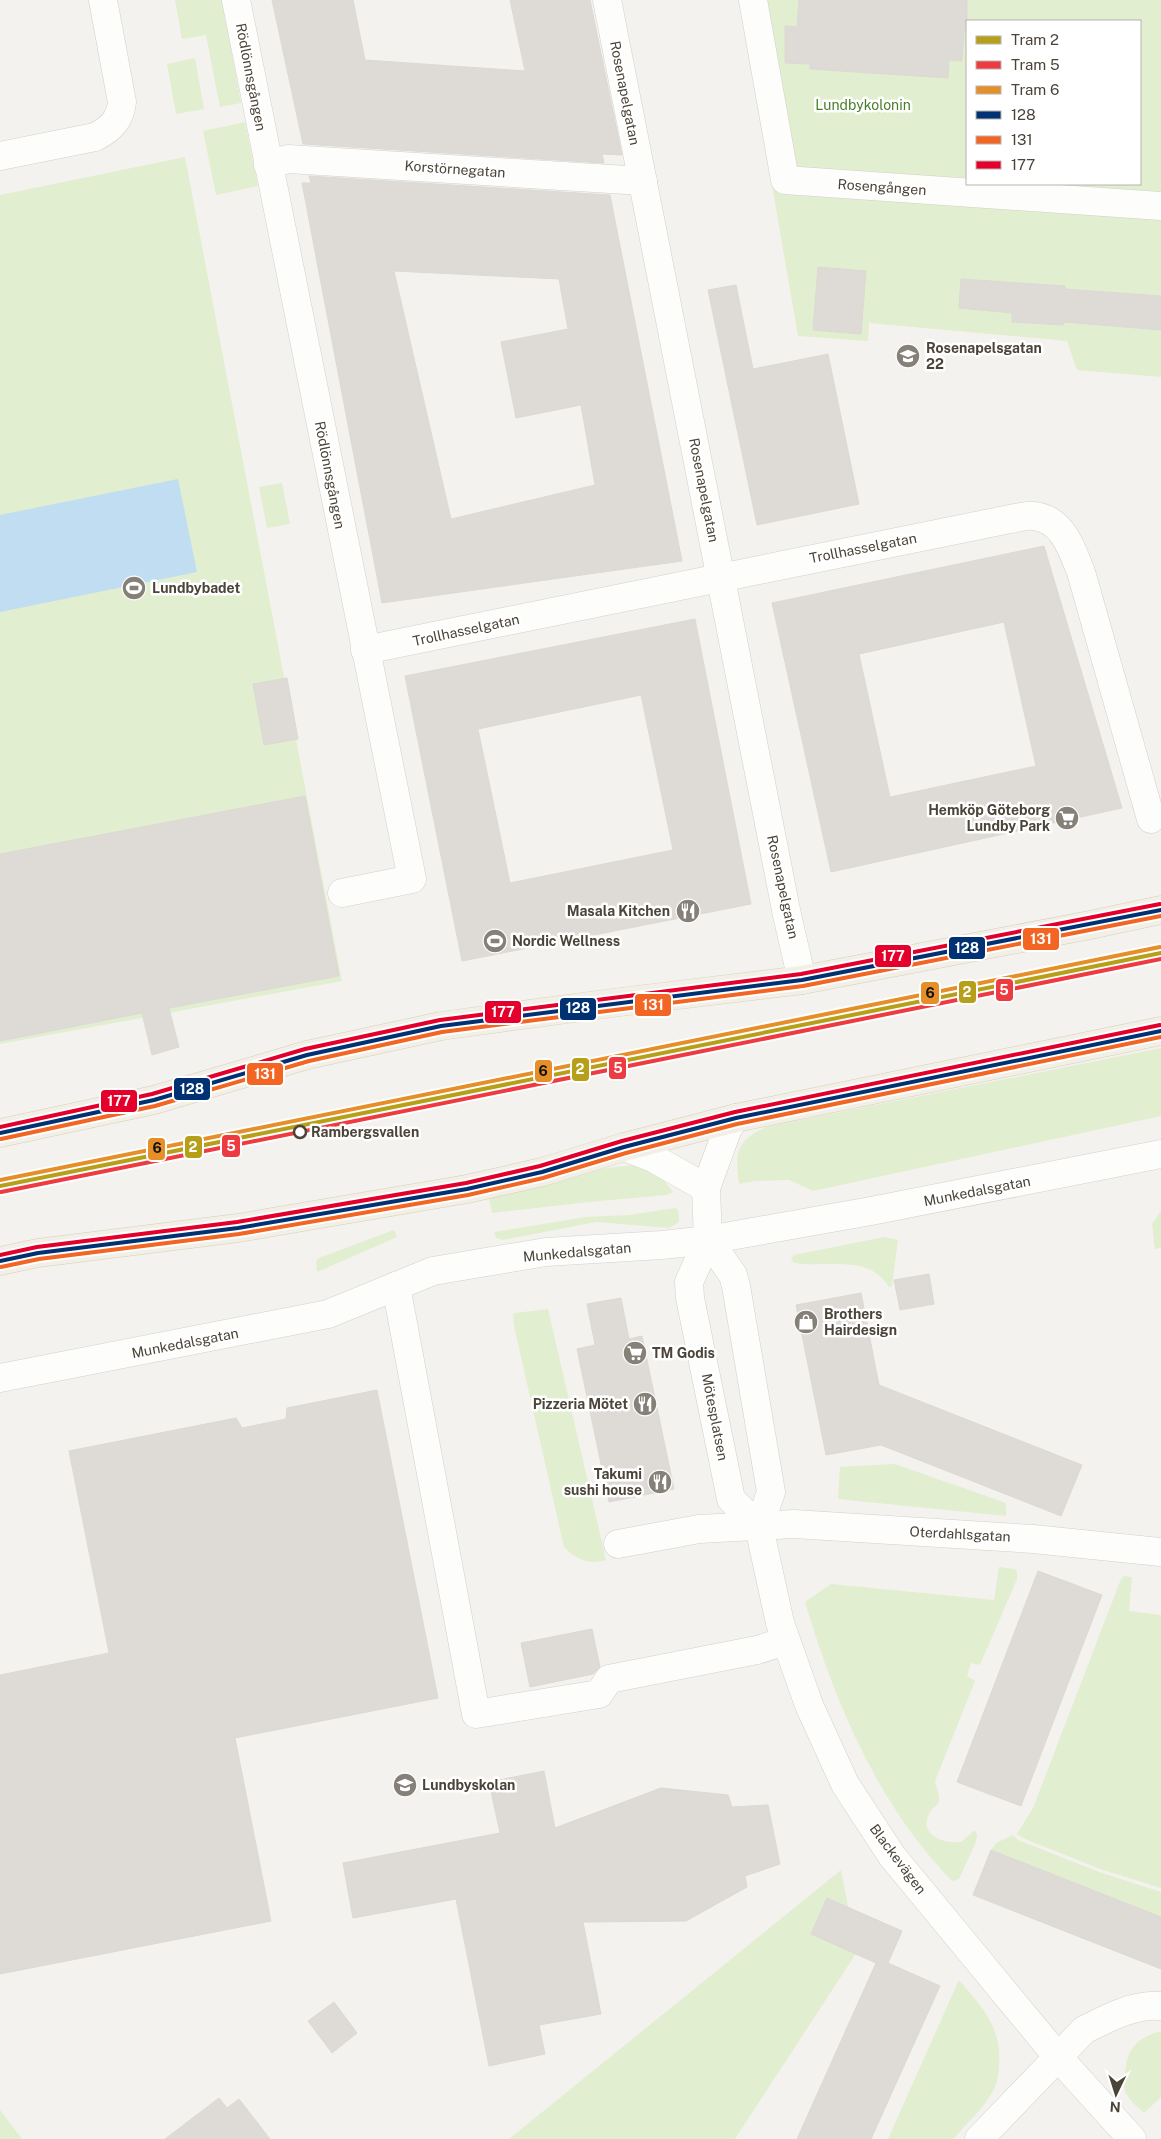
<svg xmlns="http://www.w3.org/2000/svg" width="1161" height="2139" viewBox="0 0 1161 2139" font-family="'Public Sans',sans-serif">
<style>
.green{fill:#e1eecf;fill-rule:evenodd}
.water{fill:#c0ddf1}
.building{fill:#dedbd6;stroke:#dcd9d4;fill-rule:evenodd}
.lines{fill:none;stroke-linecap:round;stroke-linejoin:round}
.minor-casing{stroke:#d2d0cb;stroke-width:29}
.major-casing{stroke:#d6cebb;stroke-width:29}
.minor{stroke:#fdfdfc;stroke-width:28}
.major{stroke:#f2efe6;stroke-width:28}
.bus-1-casing{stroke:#fff;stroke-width:8}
.bus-2-casing{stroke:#fff;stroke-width:8}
.bus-3-casing{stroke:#fff;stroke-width:8}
.bus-1{stroke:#003273;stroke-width:4}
.bus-2{stroke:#f26522;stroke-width:4}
.bus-3{stroke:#e4002b;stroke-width:4}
.tram-1-casing{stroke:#fff;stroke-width:8}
.tram-2-casing{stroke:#fff;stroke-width:8}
.tram-3-casing{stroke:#fff;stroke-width:8}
.tram-1{stroke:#b6a019;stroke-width:4}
.tram-2{stroke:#ee3a41;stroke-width:4}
.tram-3{stroke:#e68f29;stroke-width:4}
.stop-dot{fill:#fff;stroke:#4b4439;stroke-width:2.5}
.labels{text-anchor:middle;stroke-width:5;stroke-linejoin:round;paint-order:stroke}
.street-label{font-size:14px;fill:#4b4439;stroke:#fff}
.park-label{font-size:14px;fill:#4a7f2a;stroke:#fff}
.poi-label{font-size:14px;font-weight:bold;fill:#4b4439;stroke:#fff;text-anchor:start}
.stop-label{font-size:14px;font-weight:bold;fill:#4b4439;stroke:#fff;text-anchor:start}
.line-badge{stroke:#fff;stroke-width:2}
.badge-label{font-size:14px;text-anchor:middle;font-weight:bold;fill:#fff}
.pale-badge-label{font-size:14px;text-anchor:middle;font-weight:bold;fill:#111}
</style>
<rect width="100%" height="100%" fill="#f4f2ee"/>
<g class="green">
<polygon points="175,0 222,0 241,103 220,107 206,35 182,39"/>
<path d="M740 0H1161V377L1077 370 1067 341 869 323 868 341 798 336ZM967 21H1140V184H967Z"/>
<polygon points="195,58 204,109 176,114 167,64"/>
<polygon points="245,122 258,186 216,195 203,131"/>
<polygon points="185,157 342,981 0,1044 0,195"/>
<polygon points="282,483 290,524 267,528 259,487"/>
<path d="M1161 1048V1116L813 1191 789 1180 755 1181 739 1184C735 1152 735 1142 766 1127Z"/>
<path d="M635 1165 660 1175 673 1192 667 1195 588 1202 492 1213 489 1197C537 1184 586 1168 635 1165Z"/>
<polygon points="676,1208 678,1211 679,1222 669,1228 596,1222 503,1240 496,1238 494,1232 586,1217 628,1215"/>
<polygon points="1161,1211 1161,1248 1155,1249 1152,1224"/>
<polygon points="394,1230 397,1237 317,1272 316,1261 319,1258"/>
<path d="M884 1237 898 1240 892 1286 889 1287C870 1254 826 1268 794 1263L791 1259 794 1255Z"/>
<path d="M548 1309 606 1560C589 1565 577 1560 564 1547L514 1326 513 1315 515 1313Z"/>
<polygon points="895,1464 1006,1503 1006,1516 838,1499 840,1467"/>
<path d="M999 1567 1015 1569 1017 1573V1579L980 1665 971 1663 967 1676 975 1681 935 1781C936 1786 940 1795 939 1800 939 1805 932 1808 930 1812 917 1834 943 1844 961 1842L975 1830 977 1835 976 1842 959 1879 952 1881C878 1805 835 1703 805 1602L831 1584 994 1600Z"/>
<polygon points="1124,1576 1132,1577 1129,1611 1161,1615 1161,1888 1103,1870 1025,1839 1017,1834 1033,1808 1121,1579"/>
<polygon points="1013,1835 1018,1840 1099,1872 1161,1892 1161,1917 991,1850 996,1843"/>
<polygon points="841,1870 857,1952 735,2139 509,2139"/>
<path d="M959 1980C982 2007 1002 2027 999 2065 999 2073 997 2084 993 2091 983 2109 966 2124 953 2139H888Z"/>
<path d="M1161 2031V2097L1144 2113C1138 2107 1129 2100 1126 2093 1123 2087 1124 2080 1125 2074 1127 2049 1136 2038 1161 2031Z"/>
<polygon points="0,2110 22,2139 0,2139"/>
</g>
<polygon class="water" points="178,479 197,572 0,612 0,515"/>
<g class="building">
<polygon points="272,0 353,0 365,60 525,71 510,0 590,0 622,155 602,154 604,163 303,144"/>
<polygon points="799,0 967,0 967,30 964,30 962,61 949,60 948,78 810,69 810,64 785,63 785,26 797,27"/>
<path d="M309 176 610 195 682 561 382 603 302 183H311ZM394 271 559 279 568 329 501 342 516 418 581 405 595 485 451 519Z"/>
<polygon points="818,267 866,271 861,334 813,330"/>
<polygon points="961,279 1065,286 1065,289 1161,296 1161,330 1064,322 1063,325 1012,322 1012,313 959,308"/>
<polygon points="736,285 753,369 828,354 859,504 757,525 708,290"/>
<path d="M1044 546 1122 808 831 872 772 603ZM1004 622 1036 766 890 797 859 654Z"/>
<path d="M695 619 751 904 462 961 405 676ZM641 695 673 850 510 883 478 729Z"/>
<polygon points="287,678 298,739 264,745 253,684"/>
<polygon points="305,796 339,976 169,1008 179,1047 152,1055 142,1013 0,1041 0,854"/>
<polygon points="929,1274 934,1304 900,1310 894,1280"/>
<polygon points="861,1293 879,1385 1082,1465 1061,1516 881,1445 826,1455 796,1305"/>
<polygon points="621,1298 629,1339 642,1336 674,1489 609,1502 577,1349 595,1345 587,1304"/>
<polygon points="377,1390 438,1698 235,1738 271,1921 0,1974 0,1675 109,1653 69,1451 236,1418 242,1428 286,1419 287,1408"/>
<polygon points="1038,1571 1102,1595 1021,1806 957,1782"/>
<polygon points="592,1629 600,1667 593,1674 530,1687 521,1643"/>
<polygon points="544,1771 555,1828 661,1788 728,1795 732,1807 768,1805 780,1864 745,1876 747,1887 686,1921 583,1922 601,2014 539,2025 545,2054 489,2066 456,1899 353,1918 343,1863 500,1833 489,1782"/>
<polygon points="991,1850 1161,1917 1161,1969 973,1895"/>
<polygon points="827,1898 902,1931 888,1963 940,1986 871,2139 797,2139 876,1963 811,1934"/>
<polygon points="334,2002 357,2033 332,2053 308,2021"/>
<polygon points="219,2098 227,2108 239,2099 270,2139 165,2139"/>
</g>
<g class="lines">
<g class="minor-casing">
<g id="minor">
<polyline points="236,0 412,879 342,893"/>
<polyline points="607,0 787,915 802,980"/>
<polyline points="753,0 785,180 1161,206"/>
<path d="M0 156 95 137C111 129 120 120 122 102L103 0"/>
<polyline points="268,165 288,159 643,181"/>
<path d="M365 650 1010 519C1018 518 1027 515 1034 516 1063 519 1072 550 1081 572L1151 819"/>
<polyline points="736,1118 728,1128 706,1188 708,1240 689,1282 690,1298 731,1499 759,1527"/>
<polyline points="624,1147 653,1158 706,1188"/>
<polyline points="708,1240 733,1275 736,1286 771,1492 759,1527"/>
<polyline points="396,1286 476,1714 599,1694 609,1679 757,1650 786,1641"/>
<polyline points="0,1378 328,1314 433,1271 546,1252 662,1245 708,1240 871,1211 1161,1154"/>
<polyline points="759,1527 780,1623 809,1705 845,1784 892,1856 1057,2056 1132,2139"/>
<polyline points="618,1544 699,1529 794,1524 1033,1539 1161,1552"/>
<path d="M979 2139 1084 2030C1106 2019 1135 2003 1161 2006"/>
</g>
</g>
<g class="major-casing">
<g id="major">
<polyline points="0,1133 154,1100 307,1055 441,1026 612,1003 802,980 1090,925 1161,910"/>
<polyline points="0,1261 38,1253 238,1228 467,1189 542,1172 624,1147 736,1118 1161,1031"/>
</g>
</g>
<use href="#minor" class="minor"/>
<use href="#major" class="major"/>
<g class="bus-1-casing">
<g id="bus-1">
<polyline points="0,1133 154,1100 307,1055 441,1026 802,980 1161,910"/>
<polyline points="0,1261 38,1253 238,1228 467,1189 542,1172 624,1147 736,1118 1161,1031"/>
</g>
</g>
<g class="bus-2-casing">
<g id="bus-2">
<polyline points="1,1139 155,1106 309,1061 442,1032 803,986 1161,916"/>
<polyline points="1,1267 39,1259 239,1234 468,1195 543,1178 626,1153 737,1124 1161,1037"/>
</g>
</g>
<g class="bus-3-casing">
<g id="bus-3">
<polyline points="0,1127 152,1094 305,1049 440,1020 801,974 1160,904"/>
<polyline points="0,1255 37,1247 237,1222 466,1183 540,1166 622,1141 735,1112 1160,1025"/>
</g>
</g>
<use href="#bus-1" class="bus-1"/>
<use href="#bus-2" class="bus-2"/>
<use href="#bus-3" class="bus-3"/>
<g class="tram-1-casing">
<polyline id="tram-1" points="0,1186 1161,953"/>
</g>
<g class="tram-2-casing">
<polyline id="tram-2" points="1,1192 1161,959"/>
</g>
<g class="tram-3-casing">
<polyline id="tram-3" points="0,1180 1160,947"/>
</g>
<use href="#tram-1" class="tram-1"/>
<use href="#tram-2" class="tram-2"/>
<use href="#tram-3" class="tram-3"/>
</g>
<defs>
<g id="school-disc" transform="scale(1.25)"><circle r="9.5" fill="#868178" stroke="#fff"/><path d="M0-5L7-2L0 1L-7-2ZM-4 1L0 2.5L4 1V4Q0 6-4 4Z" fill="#fff"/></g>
<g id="stadium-disc" transform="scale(1.25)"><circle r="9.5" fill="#868178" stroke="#fff"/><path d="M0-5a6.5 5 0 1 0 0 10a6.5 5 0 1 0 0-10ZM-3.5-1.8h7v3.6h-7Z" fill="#fff"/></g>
<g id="supermarket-disc" transform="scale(1.25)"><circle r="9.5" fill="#868178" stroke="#fff"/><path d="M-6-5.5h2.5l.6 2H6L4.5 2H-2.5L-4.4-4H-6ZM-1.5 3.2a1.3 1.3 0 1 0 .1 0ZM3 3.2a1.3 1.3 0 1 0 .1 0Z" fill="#fff"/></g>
<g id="restaurant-disc" transform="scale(1.25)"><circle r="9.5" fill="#868178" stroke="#fff"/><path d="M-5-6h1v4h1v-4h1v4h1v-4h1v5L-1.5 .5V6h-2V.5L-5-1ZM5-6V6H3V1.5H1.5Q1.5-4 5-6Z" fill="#fff"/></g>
<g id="shop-disc" transform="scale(1.25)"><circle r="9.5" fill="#868178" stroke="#fff"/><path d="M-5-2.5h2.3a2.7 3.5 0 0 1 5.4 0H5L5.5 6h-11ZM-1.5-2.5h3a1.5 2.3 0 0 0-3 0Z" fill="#fff"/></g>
</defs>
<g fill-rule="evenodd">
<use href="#school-disc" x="908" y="356"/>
<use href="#stadium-disc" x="134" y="588"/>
<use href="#supermarket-disc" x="1067" y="818"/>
<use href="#restaurant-disc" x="688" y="911"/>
<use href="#stadium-disc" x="495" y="941"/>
<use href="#shop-disc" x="806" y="1322"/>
<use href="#supermarket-disc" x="635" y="1353"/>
<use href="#restaurant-disc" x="645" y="1404"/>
<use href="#restaurant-disc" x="660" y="1482"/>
<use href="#school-disc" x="405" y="1785"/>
</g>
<circle class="stop-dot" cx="300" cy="1132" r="6"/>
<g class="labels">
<g class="street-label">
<text transform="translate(251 77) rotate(79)" y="5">Rödlönnsgången</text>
<text transform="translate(625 93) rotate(79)" y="5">Rosenapelgatan</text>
<text transform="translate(455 169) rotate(4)" y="5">Korstörnegatan</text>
<text transform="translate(882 187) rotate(4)" y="5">Rosengången</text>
<text transform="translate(330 475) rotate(79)" y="5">Rödlönnsgången</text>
<text transform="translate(704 490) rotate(79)" y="5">Rosenapelgatan</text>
<text transform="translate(863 548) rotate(-11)" y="5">Trollhasselgatan</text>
<text transform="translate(466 630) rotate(-12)" y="5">Trollhasselgatan</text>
<text transform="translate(783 887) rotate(78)" y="5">Rosenapelgatan</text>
<text transform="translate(977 1191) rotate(-11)" y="5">Munkedalsgatan</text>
<text transform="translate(577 1252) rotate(-5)" y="5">Munkedalsgatan</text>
<text transform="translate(185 1343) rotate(-11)" y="5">Munkedalsgatan</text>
<text transform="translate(715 1417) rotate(79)" y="5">Mötesplatsen</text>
<text transform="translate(960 1534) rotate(3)" y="5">Oterdahlsgatan</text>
<text transform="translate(898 1859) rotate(53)" y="5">Blackevägen</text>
</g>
<g class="park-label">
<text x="863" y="110">Lundbykolonin</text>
</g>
<g class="poi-label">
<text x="926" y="353">Rosenapelsgatan<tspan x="926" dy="16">22</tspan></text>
<text x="152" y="593">Lundbybadet</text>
<text x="1050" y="815" text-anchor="end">Hemköp Göteborg<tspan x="1050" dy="16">Lundby Park</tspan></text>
<text x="670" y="916" text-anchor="end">Masala Kitchen</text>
<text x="512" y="946">Nordic Wellness</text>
<text x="824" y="1319">Brothers<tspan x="824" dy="16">Hairdesign</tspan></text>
<text x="652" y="1358">TM Godis</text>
<text x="628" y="1409" text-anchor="end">Pizzeria Mötet</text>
<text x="642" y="1479" text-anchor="end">Takumi<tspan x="642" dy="16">sushi house</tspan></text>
<text x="422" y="1790">Lundbyskolan</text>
</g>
<g class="stop-label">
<text x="311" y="1137">Rambergsvallen</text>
</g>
</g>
<g class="line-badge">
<rect x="1022" y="927" width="38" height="24" rx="5" fill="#f26522"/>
<rect x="948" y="936" width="38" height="24" rx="5" fill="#003273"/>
<rect x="874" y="944" width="38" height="24" rx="5" fill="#e4002b"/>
<rect x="995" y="978" width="19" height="24" rx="5" fill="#ee3a41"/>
<rect x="958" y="980" width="19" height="24" rx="5" fill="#b6a019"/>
<rect x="920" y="981" width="20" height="24" rx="5" fill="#e68f29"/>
<rect x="634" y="993" width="38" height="24" rx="5" fill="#f26522"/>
<rect x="559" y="997" width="38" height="24" rx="5" fill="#003273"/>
<rect x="484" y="1000" width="38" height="24" rx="5" fill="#e4002b"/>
<rect x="608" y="1056" width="19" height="24" rx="5" fill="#ee3a41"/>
<rect x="571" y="1057" width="19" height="25" rx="5" fill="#b6a019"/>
<rect x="534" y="1059" width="19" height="24" rx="5" fill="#e68f29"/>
<rect x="246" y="1062" width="38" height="24" rx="5" fill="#f26522"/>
<rect x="173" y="1077" width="38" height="24" rx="5" fill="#003273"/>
<rect x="100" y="1089" width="38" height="24" rx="5" fill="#e4002b"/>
<rect x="221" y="1134" width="20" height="24" rx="5" fill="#ee3a41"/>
<rect x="184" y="1135" width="19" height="24" rx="5" fill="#b6a019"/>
<rect x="147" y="1137" width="19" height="24" rx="5" fill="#e68f29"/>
</g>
<g class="badge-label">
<text x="1041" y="944">131</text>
<text x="967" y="953">128</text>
<text x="893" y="961">177</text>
<text x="1004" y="995">5</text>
<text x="967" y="997">2</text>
<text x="653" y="1010">131</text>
<text x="578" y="1013">128</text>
<text x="503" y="1017">177</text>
<text x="618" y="1073">5</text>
<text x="580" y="1074">2</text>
<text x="265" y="1079">131</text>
<text x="192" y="1094">128</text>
<text x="119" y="1106">177</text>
<text x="231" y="1151">5</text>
<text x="193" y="1152">2</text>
</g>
<g class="pale-badge-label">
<text x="930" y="998">6</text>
<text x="543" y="1076">6</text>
<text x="157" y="1153">6</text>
</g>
<rect x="966" y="20" width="175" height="165" fill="#ffffff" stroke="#b7b4b0"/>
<rect x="976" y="36" width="25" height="8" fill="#b6a019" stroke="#b7b4b0"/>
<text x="1011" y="45" font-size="15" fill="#4b4439">Tram 2</text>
<rect x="976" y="61" width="25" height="8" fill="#ee3a41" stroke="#b7b4b0"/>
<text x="1011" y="70" font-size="15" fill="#4b4439">Tram 5</text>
<rect x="976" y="86" width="25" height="8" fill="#e68f29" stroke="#b7b4b0"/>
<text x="1011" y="95" font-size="15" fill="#4b4439">Tram 6</text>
<rect x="976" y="111" width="25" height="8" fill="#003273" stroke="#b7b4b0"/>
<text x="1011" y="120" font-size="15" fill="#4b4439">128</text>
<rect x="976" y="136" width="25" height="8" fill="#f26522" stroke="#b7b4b0"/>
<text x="1011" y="145" font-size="15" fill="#4b4439">131</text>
<rect x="976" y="161" width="25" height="8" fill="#e4002b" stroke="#b7b4b0"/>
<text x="1011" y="170" font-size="15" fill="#4b4439">177</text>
<g transform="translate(1116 2094) rotate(184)" stroke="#ffffff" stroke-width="4" paint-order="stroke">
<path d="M0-4L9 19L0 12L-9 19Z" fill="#4b4439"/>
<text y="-8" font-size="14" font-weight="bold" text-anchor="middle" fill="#4b4439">N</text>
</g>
</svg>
